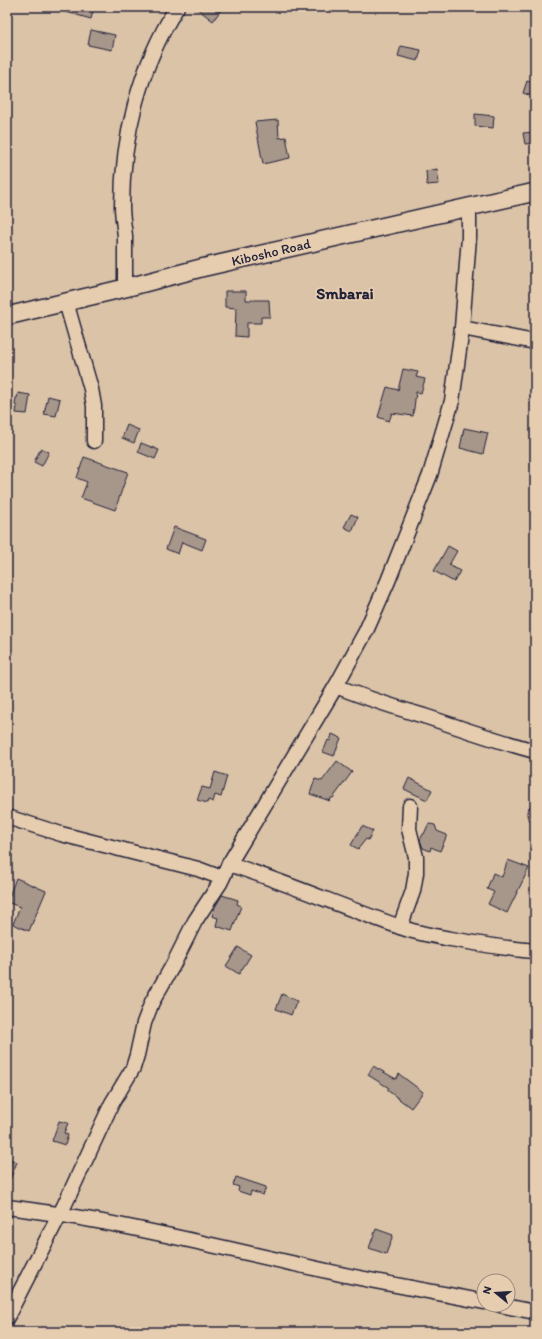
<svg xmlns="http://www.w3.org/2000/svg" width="542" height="1339" viewBox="0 0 542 1339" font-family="Itim,sans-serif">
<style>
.building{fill:#a7968a;stroke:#22223b}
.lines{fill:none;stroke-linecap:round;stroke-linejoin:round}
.minor-casing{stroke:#22223b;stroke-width:17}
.tertiary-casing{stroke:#22223b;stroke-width:20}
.minor{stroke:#e7cdaf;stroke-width:14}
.tertiary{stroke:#e7cdaf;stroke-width:17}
.labels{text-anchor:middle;stroke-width:3.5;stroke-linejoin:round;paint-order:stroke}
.street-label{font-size:14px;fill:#22223b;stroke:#e7cdaf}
.quarter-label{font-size:16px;font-weight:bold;fill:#22223b;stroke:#e7cdaf}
</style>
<rect width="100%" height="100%" fill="#dbc3a8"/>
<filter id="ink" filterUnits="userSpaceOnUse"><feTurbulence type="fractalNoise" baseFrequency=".025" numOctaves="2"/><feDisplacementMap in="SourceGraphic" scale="8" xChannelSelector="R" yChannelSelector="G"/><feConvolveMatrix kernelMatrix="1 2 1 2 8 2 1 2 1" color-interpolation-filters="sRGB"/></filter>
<g filter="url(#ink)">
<g class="building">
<polygon points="59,7 94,7 91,19 59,10"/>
<polygon points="195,7 223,7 213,21"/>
<polygon points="91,30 115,35 112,50 88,45"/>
<polygon points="401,46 421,50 418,61 398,56"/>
<polygon points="527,81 535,83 535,97 523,93"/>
<polygon points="475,114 494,116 493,128 475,126"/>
<polygon points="278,120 279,138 286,137 290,158 263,164 255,122"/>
<polygon points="535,132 535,143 525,144 523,133"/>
<polygon points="437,169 439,184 427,185 426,171"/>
<polygon points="225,291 246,291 246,300 269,300 270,317 261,317 261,323 247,323 247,337 235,336 236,308 225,307"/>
<polygon points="403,369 418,372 416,377 425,379 421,393 416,392 413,416 392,413 389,421 378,417 387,387 398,390"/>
<polygon points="18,393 30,395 27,414 16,413 17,406 15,405 16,398 17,398"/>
<polygon points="48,396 60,399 56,416 44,414"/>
<polygon points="127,425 139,430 134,443 122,438"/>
<polygon points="464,428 488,433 483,454 460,448"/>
<polygon points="141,443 159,450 155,459 138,452"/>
<polygon points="41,448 49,452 42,466 34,462"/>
<polygon points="84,457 128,472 115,510 81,498 87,482 77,478"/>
<polygon points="351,514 358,517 352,531 344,527"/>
<polygon points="174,527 206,539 202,550 182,542 178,554 166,549"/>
<polygon points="448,546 457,551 449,565 460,571 454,582 434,571"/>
<polygon points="332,734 341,738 334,756 323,752 328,740 330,741"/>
<polygon points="337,761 352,772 333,798 331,798 330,801 310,794 315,779 322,781"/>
<polygon points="215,772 227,776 221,797 215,795 213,802 208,800 207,803 197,800 202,787 210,789"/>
<polygon points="409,778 432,790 427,800 404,789"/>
<polygon points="430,824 435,825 437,831 447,835 440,851 431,847 430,851 423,848 420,840 423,834 424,834 428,825"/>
<polygon points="362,826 373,831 368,840 366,839 358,849 351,845"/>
<polygon points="508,860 529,868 507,913 488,904 494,892 487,889 493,873 502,877"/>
<polygon points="16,878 46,891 29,931 13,924 20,907 7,902"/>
<polygon points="222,895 238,900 237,904 241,906 232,931 216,926 218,918 212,916 215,907"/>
<polygon points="238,947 251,955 239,974 226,966"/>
<polygon points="282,994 297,1001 291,1015 276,1009"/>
<polygon points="373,1066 396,1079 399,1074 423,1092 411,1108 387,1090 389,1088 368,1075"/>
<polygon points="59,1121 68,1123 64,1133 68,1135 65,1145 52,1141"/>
<polygon points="7,1158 17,1162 7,1187"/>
<polygon points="236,1177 266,1187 263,1195 251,1191 250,1195 238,1191 239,1187 233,1185"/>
<polygon points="376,1229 393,1235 386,1254 369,1248"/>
</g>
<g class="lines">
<g class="minor-casing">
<g id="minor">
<path d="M125 288C125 271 125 254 125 236 124 226 122 216 122 206 122 136 140 66 177 7"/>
<polyline points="66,302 91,389 94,406 94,441"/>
<polyline points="462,328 535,342"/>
<path d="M336 686C365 698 394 707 424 716 461 728 497 741 535 751"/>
<polyline points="535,814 535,813"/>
<polyline points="7,817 61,834 198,869 222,878"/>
<path d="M229 864C287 883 343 907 400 927 416 933 434 936 451 939 479 944 507 949 535 951"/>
<polyline points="400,927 413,891 416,873 416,857 409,829 410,806"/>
<path d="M7 1207C115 1220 221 1248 327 1271 379 1283 432 1291 484 1302"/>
<polyline points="500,1305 535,1312"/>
<polyline points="7,1317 64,1206 112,1103 133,1068 137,1055 144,1023 152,1002 173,965 195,921 220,883 229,864 336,686 366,631 388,581 430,475 452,401 462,328 469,237 469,207"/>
</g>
</g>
<g class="tertiary-casing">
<polyline id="tertiary" points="7,316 125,288 201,268 535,192"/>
</g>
<use href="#minor" class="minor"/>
<use href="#tertiary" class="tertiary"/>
</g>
</g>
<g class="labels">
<g class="street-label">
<text transform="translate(271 252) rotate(-13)" y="5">Kibosho Road</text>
</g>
<g class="quarter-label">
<text x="345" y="299">Smbarai</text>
</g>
</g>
<rect width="542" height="1339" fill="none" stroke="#e7cdaf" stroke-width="24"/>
<rect x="12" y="12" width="518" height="1315" fill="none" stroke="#22223b" stroke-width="1.5" filter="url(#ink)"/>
<g transform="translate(496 1293) rotate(288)"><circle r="19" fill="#e7cdaf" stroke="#988981"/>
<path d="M0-3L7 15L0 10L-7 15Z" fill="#22223b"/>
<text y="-6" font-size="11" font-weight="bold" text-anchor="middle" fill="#22223b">N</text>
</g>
</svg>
